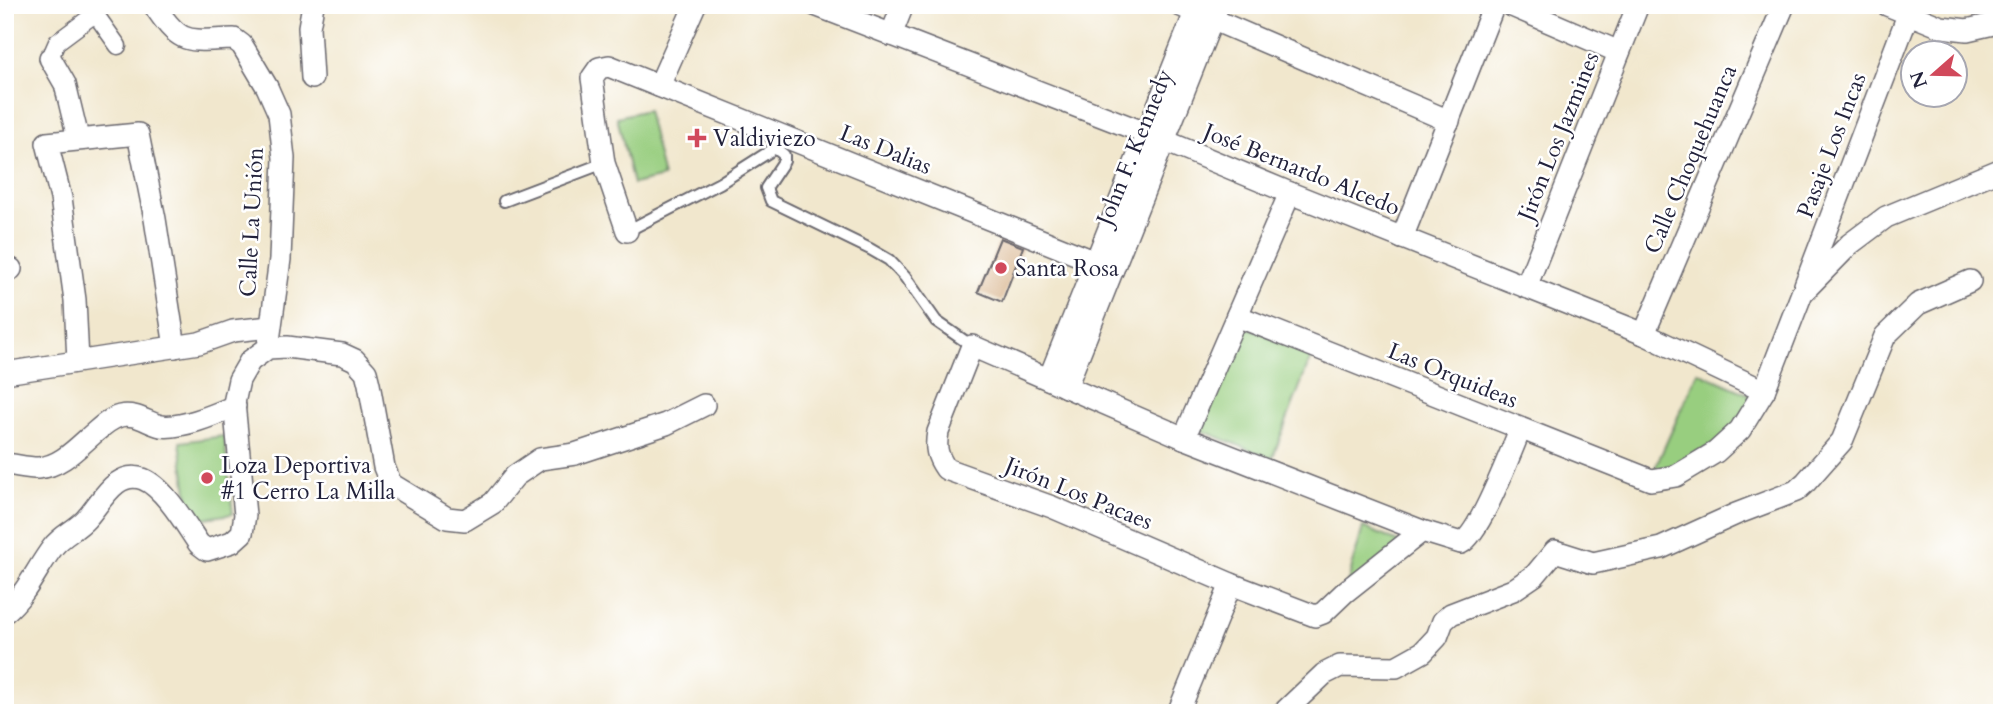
<svg xmlns="http://www.w3.org/2000/svg" width="2007" height="718" viewBox="0 0 2007 718" font-family="Cardo,serif">
<style>
.green{fill:#98ce7f;stroke:#5d785d;stroke-width:2}
.building{fill:#d5ae83}
.lines{fill:none;stroke-linecap:round;stroke-linejoin:round}
.service-casing{stroke:#6a676e;stroke-width:14}
.pedestrian-casing{stroke:#6a676e;stroke-width:19}
.minor-casing{stroke:#6a676e;stroke-width:24}
.service{stroke:#fff;stroke-width:10}
.pedestrian{stroke:#fff;stroke-width:16}
.minor{stroke:#fff;stroke-width:21}
.poi-dot{fill:#d1495b;stroke:#fff;stroke-width:2.5}
.labels{text-anchor:middle;stroke-width:5;stroke-linejoin:round;paint-order:stroke}
.street-label{font-size:23px;fill:#22223b;stroke:#fff}
.poi-label{font-size:23px;fill:#22223b;stroke:#fff;text-anchor:start}
</style>
<rect width="100%" height="100%" fill="#fff"/>
<filter id="ink" filterUnits="userSpaceOnUse"><feTurbulence type="fractalNoise" baseFrequency=".0143" numOctaves="2"/><feDisplacementMap in="SourceGraphic" scale="14" xChannelSelector="R" yChannelSelector="G"/><feConvolveMatrix kernelMatrix="1 2 1 2 8 2 1 2 1" color-interpolation-filters="sRGB"/></filter>
<filter id="wash" filterUnits="userSpaceOnUse"><feTurbulence type="fractalNoise" baseFrequency=".00686" numOctaves="4" result="noise"/><feDisplacementMap in="SourceGraphic" scale="28" xChannelSelector="R" yChannelSelector="G"/><feGaussianBlur stdDeviation="1.57" result="paint"/><feColorMatrix in="noise" values="0 0 0 0 0 0 0 0 0 0 0 0 0 0 0 0 0 1.4 0 .05"/><feComposite in="paint" operator="in"/></filter>
<g filter="url(#wash)">
<rect width="100%" height="100%" fill="#f1e7cd"/>
<g class="green">
<polygon points="647,110 663,177 633,184 617,117"/>
<polygon points="1236,323 1313,352 1272,459 1193,427"/>
<polygon points="1698,372 1755,397 1723,440 1652,475"/>
<polygon points="224,436 233,514 191,520 180,442"/>
<polygon points="1363,527 1405,545 1345,592"/>
</g>
<g id="blocks">
<polygon class="building" points="1000,238 1023,247 1002,302 978,292"/>
</g>
</g>
<g filter="url(#ink)">
<use href="#blocks" fill-opacity="0" stroke="#6a676e" stroke-width="2"/>
<g class="lines">
<g class="service-casing">
<g id="service">
<polyline points="775,148 784,155 784,161 766,188 771,201 870,249 889,260 905,277 936,321 972,346"/>
<polyline points="504,201 604,163"/>
<polyline points="627,231 720,183 775,148 777,144"/>
</g>
</g>
<g class="pedestrian-casing">
<g id="pedestrian">
<polyline points="89,5 118,46"/>
<polyline points="50,58 57,42 96,13"/>
</g>
</g>
<g class="minor-casing">
<g id="minor">
<path d="M154 5C182 48 189 40 234 39L242 45 267 87 279 114 284 158 280 259 268 348"/>
<polyline points="815,5 1148,134 1290,193 1644,334 1764,391"/>
<polyline points="1179,5 1449,121"/>
<polyline points="1510,5 1619,52"/>
<polyline points="1887,5 1941,27 1967,30 2002,22"/>
<polyline points="891,35 903,5"/>
<polyline points="50,58 65,84 78,138"/>
<polyline points="312,78 309,27 313,5"/>
<polyline points="659,86 695,5"/>
<polyline points="627,231 604,163 592,78 599,68 609,66 1113,269"/>
<polyline points="1402,238 1494,5"/>
<polyline points="5,271 11,269"/>
<polyline points="1805,285 1908,15"/>
<polyline points="1526,287 1638,5"/>
<polyline points="1237,316 1651,480 1676,476 1716,452 1740,430 1764,391 1802,293 1850,244 1886,217 2002,169"/>
<polyline points="1644,334 1784,5"/>
<polyline points="78,361 75,300 61,198 47,143 138,134 155,219 175,347"/>
<polyline points="5,373 199,343 233,331 270,327"/>
<polyline points="1049,379 1198,5"/>
<polyline points="1066,387 1218,5"/>
<polyline points="1184,438 1290,193"/>
<path d="M5 464C16 465 27 468 38 468 60 467 77 448 93 434 100 428 109 419 120 416 135 412 148 423 161 426 182 429 216 414 235 406"/>
<path d="M1422 531 1345 592 1323 613 1315 616 1231 584 1052 507 946 469C937 456 935 448 938 432L972 346 1184 438 1422 531 1461 543C1480 534 1510 453 1520 430"/>
<path d="M5 612C27 594 36 569 53 547 62 535 76 530 86 519 101 503 116 469 143 479 164 487 186 525 199 544L207 550 232 542 242 533 245 515 234 403 239 380 250 361 268 348 287 347 342 354 355 360 366 372 369 384 384 467 391 484 447 518 465 520 493 503 515 476 540 459 575 454 666 424 704 405"/>
<polyline points="1178,713 1231,584"/>
<polyline points="1283,713 1324,674 1340,666 1396,667 1423,652 1437,637 1443,621 1451,614 1513,590 1535,575 1555,551 1593,563 1661,548 1736,514 1796,491 1806,482 1842,441 1885,336 1918,304 1970,281"/>
</g>
</g>
<use href="#service" class="service"/>
<use href="#pedestrian" class="pedestrian"/>
<use href="#minor" class="minor"/>
</g>
</g>
<g class="poi-dot">
<path d="M693.5 127.5h7v7h7v7h-7v7h-7v-7h-7v-7h7z"/>
<circle cx="1001" cy="268" r="7"/>
<circle cx="207" cy="478" r="7"/>
</g>
<g class="labels">
<g class="street-label">
<text transform="translate(1558 136) rotate(-68)" y="8">Jirón Los Jazmines</text>
<text transform="translate(1831 145) rotate(-69)" y="8">Pasaje Los Incas</text>
<text transform="translate(1134 147) rotate(-68)" y="8">John F. Kennedy</text>
<text transform="translate(886 149) rotate(22)" y="8">Las Dalias</text>
<text transform="translate(1690 159) rotate(-67)" y="8">Calle Choquehuanca</text>
<text transform="translate(1302 169) rotate(22)" y="8">José Bernardo Alcedo</text>
<text transform="translate(251 222) rotate(-87)" y="8">Calle La Unión</text>
<text transform="translate(1453 375) rotate(22)" y="8">Las Orquideas</text>
<text transform="translate(1079 493) rotate(22)" y="8">Jirón Los Pacaes</text>
</g>
<g class="poi-label">
<text x="713" y="146">Valdiviezo</text>
<text x="1015" y="276">Santa Rosa</text>
<text x="221" y="473">Loza Deportiva<tspan x="221" dy="26">#1 Cerro La Milla</tspan></text>
</g>
</g>
<rect width="2007" height="718" fill="none" stroke="#fff" stroke-width="28"/>
<g transform="translate(1934 74) rotate(250)"><circle r="33" fill="#ffffff" stroke="#a7a7b1" stroke-width="2"/>
<path d="M0-5L12 26L0 18L-12 26Z" fill="#d1495b"/>
<text y="-10" font-size="19" font-weight="bold" text-anchor="middle" fill="#22223b">N</text>
</g>
</svg>
